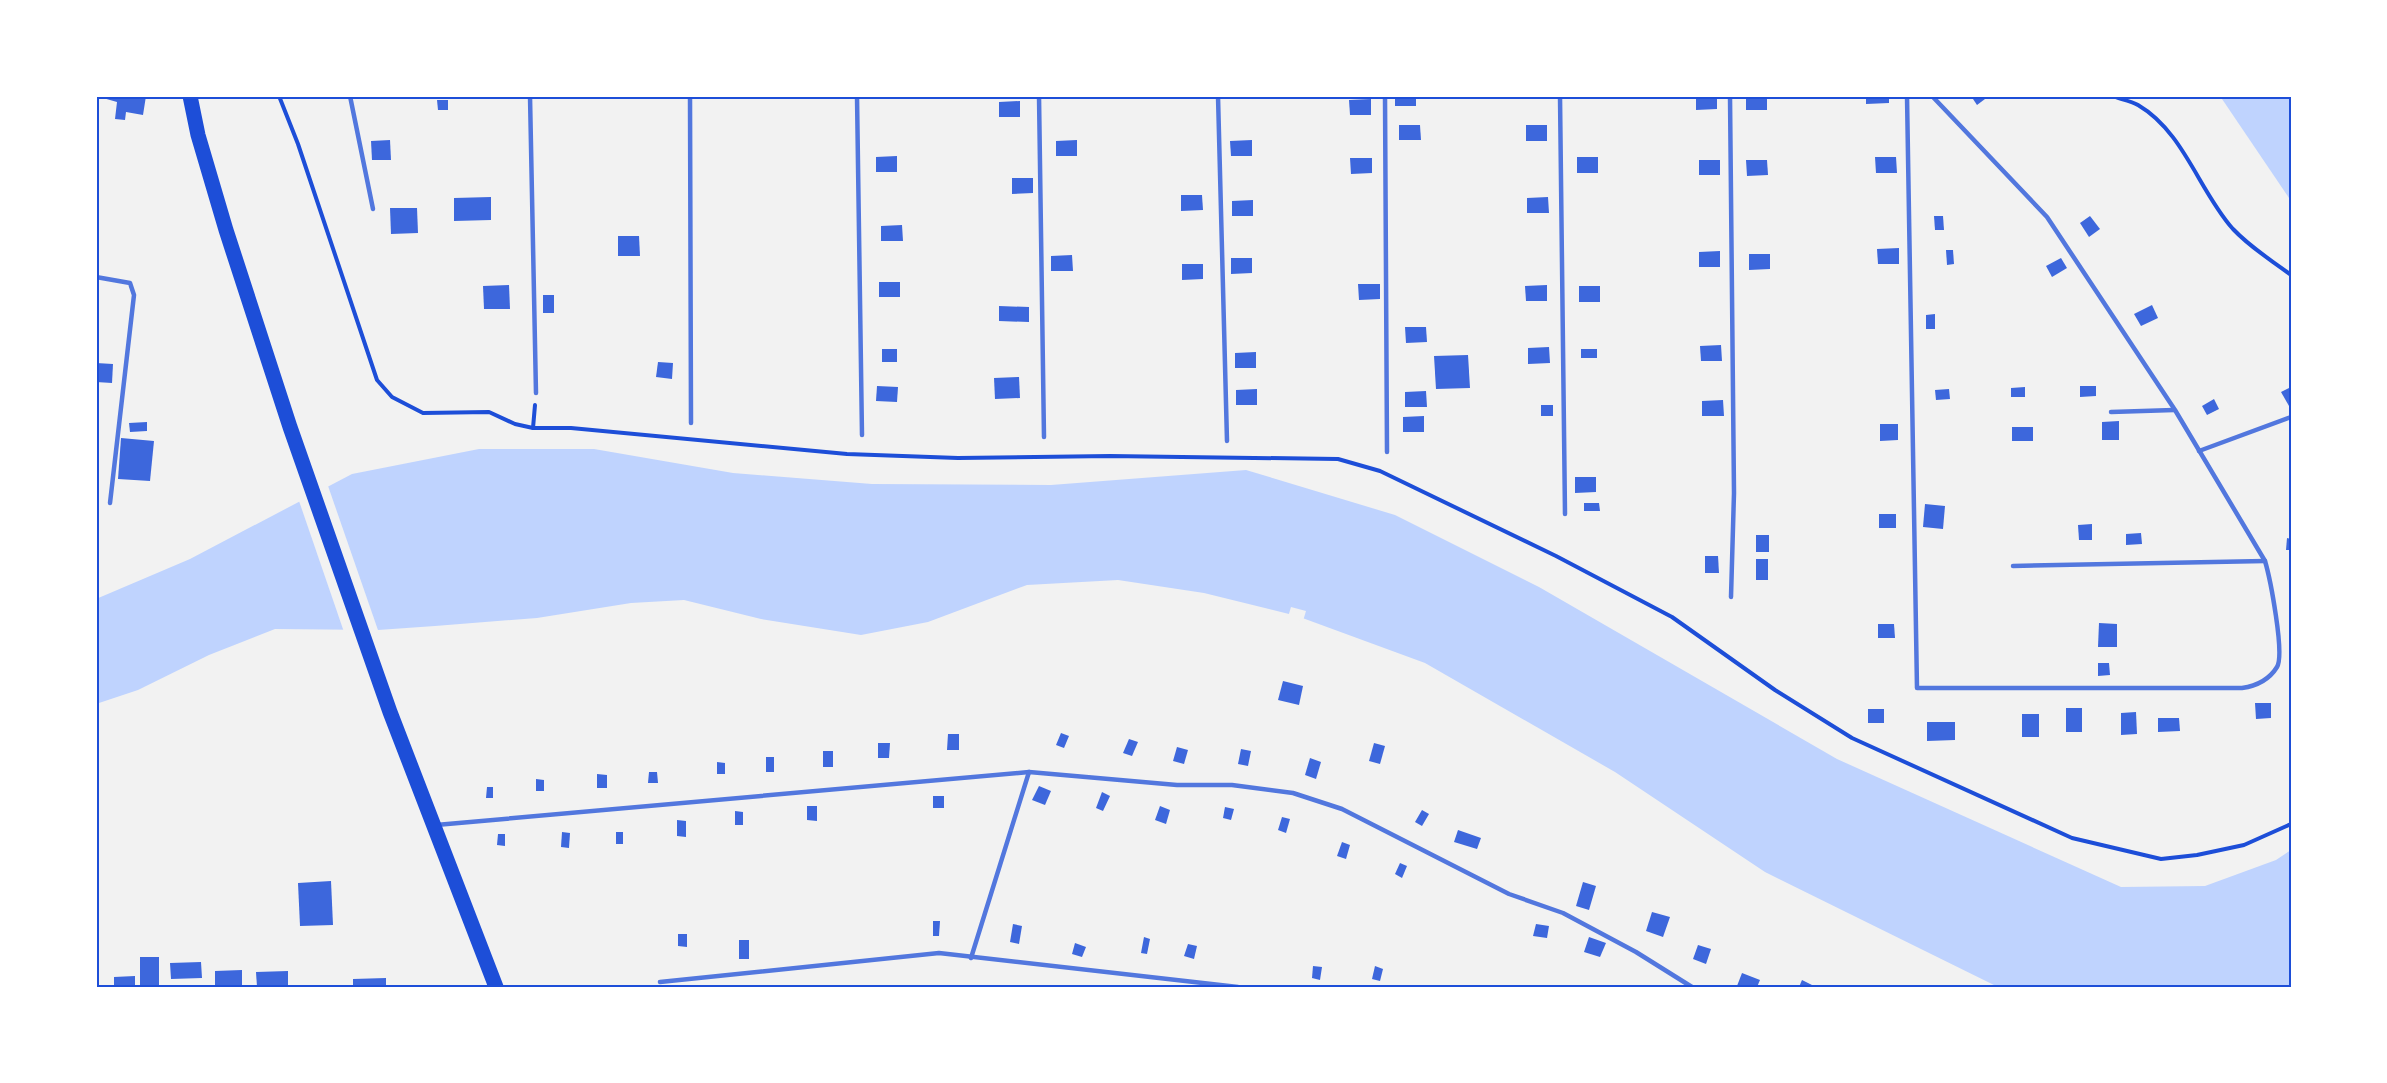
<svg xmlns="http://www.w3.org/2000/svg" width="2387" height="1083" viewBox="0 0 2387 1083" font-family="'PT Sans Narrow',sans-serif">
<style>
.water{fill:#bfd3fe}
.pier{fill:#f2f2f2}
.building{fill:#3d67dc}
.lines{fill:none;stroke-linecap:round;stroke-linejoin:round}
.path{stroke:#1d4ed8;stroke-width:4}
.service{stroke:#5277de;stroke-width:4.5}
.primary{stroke:#1d4ed8;stroke-width:15}
.neatline{fill:none;stroke:#1d4ed8;stroke-width:2}
</style>
<rect width="100%" height="100%" fill="#f2f2f2"/>
<g class="water">
<polygon points="2220,96 2291,96 2291,201"/>
<polygon points="479,449 594,449 733,473 872,484 1051,485 1246,470 1395,515 1539,587 1837,759 2121,887 2205,886 2276,860 2291,850 2291,987 1998,987 1765,872 1615,772 1425,663 1297,616 1204,593 1118,580 1027,585 928,622 861,635 761,619 684,600 631,603 537,618 435,626 378,630 275,629 209,655 138,690 96,704 96,599 190,559 352,474"/>
</g>
<g class="pier">
<polygon points="327,483 379,633 344,632 298,498"/>
<polygon points="1291,607 1306,611 1303,621 1288,617"/>
</g>
<g class="building">
<polygon points="96,96 146,96 143,115 126,112 125,120 115,119 117,102"/>
<rect x="1395" y="96" width="21" height="10"/>
<polygon points="1696,96 1717,96 1717,109 1696,110"/>
<rect x="1746" y="96" width="21" height="14"/>
<polygon points="1866,96 1889,96 1889,103 1866,104"/>
<polygon points="1971,96 1989,96 1977,105"/>
<polygon points="1371,99 1371,115 1350,115 1349,100"/>
<polygon points="437,100 448,100 448,110 438,110"/>
<polygon points="1020,101 1020,117 999,117 999,102"/>
<polygon points="1399,125 1420,125 1421,140 1399,140"/>
<rect x="1526" y="125" width="21" height="16"/>
<polygon points="390,140 391,160 372,160 371,141"/>
<polygon points="1077,140 1077,156 1056,156 1056,141"/>
<polygon points="1252,140 1252,156 1231,156 1230,141"/>
<polygon points="897,156 897,172 876,172 876,157"/>
<rect x="1577" y="157" width="21" height="16"/>
<polygon points="1875,157 1896,157 1897,173 1876,173"/>
<polygon points="1350,158 1372,158 1372,173 1351,174"/>
<rect x="1699" y="160" width="21" height="15"/>
<polygon points="1746,160 1767,160 1768,175 1747,176"/>
<polygon points="1012,178 1033,178 1033,193 1012,194"/>
<polygon points="1181,195 1202,195 1203,210 1181,211"/>
<polygon points="491,197 491,220 454,221 454,198"/>
<polygon points="1548,197 1549,213 1527,213 1527,198"/>
<polygon points="1253,200 1253,216 1232,216 1232,201"/>
<polygon points="390,208 417,208 418,233 391,234"/>
<polygon points="1934,216 1943,216 1944,230 1935,230"/>
<polygon points="2090,216 2100,229 2089,237 2080,223"/>
<polygon points="902,225 903,241 881,241 881,226"/>
<polygon points="618,236 639,236 640,256 618,256"/>
<polygon points="1899,248 1899,264 1878,264 1877,249"/>
<polygon points="1946,250 1953,250 1954,264 1947,265"/>
<polygon points="1720,251 1720,267 1699,267 1699,252"/>
<polygon points="1749,254 1770,254 1770,269 1749,270"/>
<polygon points="1072,255 1073,271 1051,271 1051,256"/>
<polygon points="1231,258 1252,258 1252,273 1231,274"/>
<polygon points="2061,258 2067,268 2052,277 2046,266"/>
<polygon points="1182,264 1203,264 1203,279 1182,280"/>
<rect x="879" y="282" width="21" height="15"/>
<polygon points="1358,284 1380,284 1380,299 1359,300"/>
<polygon points="509,285 510,309 484,309 483,286"/>
<polygon points="1547,285 1547,301 1526,301 1525,286"/>
<rect x="1579" y="286" width="21" height="16"/>
<rect x="543" y="295" width="11" height="18"/>
<polygon points="2152,305 2158,318 2141,326 2134,314"/>
<polygon points="999,306 1029,307 1029,322 999,321"/>
<polygon points="1935,314 1935,329 1926,329 1926,315"/>
<polygon points="1405,327 1426,327 1427,342 1406,343"/>
<polygon points="1721,345 1722,361 1701,361 1700,346"/>
<polygon points="1549,347 1550,363 1528,364 1528,348"/>
<rect x="882" y="349" width="15" height="13"/>
<rect x="1581" y="349" width="16" height="9"/>
<polygon points="1256,352 1256,368 1235,368 1235,353"/>
<polygon points="1468,355 1470,388 1436,389 1434,356"/>
<polygon points="658,362 673,363 672,379 656,377"/>
<polygon points="96,363 113,364 112,383 96,382"/>
<polygon points="1019,377 1020,398 995,399 994,378"/>
<polygon points="877,386 898,387 897,402 876,401"/>
<polygon points="2080,386 2096,386 2096,396 2080,397"/>
<polygon points="2025,387 2025,397 2011,397 2011,388"/>
<polygon points="2291,387 2291,405 2289,406 2281,392"/>
<polygon points="1257,389 1257,405 1236,405 1236,390"/>
<polygon points="1949,389 1950,399 1936,400 1935,390"/>
<polygon points="1426,391 1427,407 1405,407 1405,392"/>
<polygon points="2214,399 2219,409 2207,415 2202,406"/>
<polygon points="1723,400 1724,416 1702,416 1702,401"/>
<rect x="1541" y="405" width="12" height="11"/>
<polygon points="1424,416 1424,432 1403,432 1403,417"/>
<polygon points="2119,421 2119,440 2102,440 2102,422"/>
<polygon points="147,422 147,431 130,432 129,423"/>
<polygon points="1880,424 1898,424 1898,440 1880,441"/>
<rect x="2012" y="427" width="21" height="14"/>
<polygon points="121,438 154,441 150,481 118,479"/>
<polygon points="1575,477 1596,477 1596,492 1575,493"/>
<polygon points="1584,503 1599,503 1600,511 1584,511"/>
<polygon points="1925,504 1945,506 1943,529 1923,527"/>
<rect x="1879" y="514" width="17" height="14"/>
<polygon points="2092,524 2092,540 2079,540 2078,525"/>
<polygon points="2141,533 2142,544 2126,545 2126,534"/>
<rect x="1756" y="535" width="13" height="17"/>
<polygon points="2287,538 2291,539 2291,550 2286,550"/>
<polygon points="1705,556 1718,556 1719,573 1705,573"/>
<rect x="1756" y="559" width="12" height="21"/>
<polygon points="2099,623 2117,624 2117,647 2098,647"/>
<polygon points="1878,624 1894,624 1895,638 1878,638"/>
<polygon points="2098,663 2109,663 2110,675 2098,676"/>
<polygon points="1283,681 1303,686 1299,705 1278,700"/>
<polygon points="2255,703 2271,703 2271,718 2256,719"/>
<rect x="2066" y="708" width="16" height="24"/>
<rect x="1868" y="709" width="16" height="14"/>
<polygon points="2136,712 2137,734 2121,735 2121,713"/>
<rect x="2022" y="714" width="17" height="23"/>
<polygon points="2158,718 2179,718 2180,731 2158,732"/>
<polygon points="1927,722 1955,722 1955,740 1927,741"/>
<polygon points="1061,733 1069,736 1064,748 1056,745"/>
<polygon points="948,734 959,734 959,750 947,750"/>
<polygon points="1129,739 1138,742 1132,756 1123,753"/>
<polygon points="878,743 890,743 889,758 878,758"/>
<polygon points="1374,743 1385,746 1380,764 1369,761"/>
<polygon points="1177,747 1188,750 1184,764 1173,761"/>
<polygon points="1241,749 1251,751 1248,766 1238,764"/>
<rect x="823" y="751" width="10" height="16"/>
<rect x="766" y="757" width="8" height="15"/>
<polygon points="1310,758 1321,762 1316,779 1305,775"/>
<polygon points="717,762 725,763 725,774 717,774"/>
<polygon points="649,772 657,772 658,783 648,783"/>
<polygon points="597,774 607,775 607,788 597,788"/>
<polygon points="536,779 544,780 544,791 536,791"/>
<polygon points="1039,786 1051,791 1045,805 1032,800"/>
<polygon points="487,787 493,787 493,798 486,798"/>
<polygon points="1102,792 1110,796 1103,811 1096,808"/>
<rect x="933" y="796" width="11" height="12"/>
<polygon points="807,806 817,806 817,821 807,820"/>
<polygon points="1160,806 1170,810 1166,824 1155,820"/>
<polygon points="1225,807 1234,809 1231,820 1223,818"/>
<polygon points="1422,810 1429,814 1422,826 1415,822"/>
<polygon points="735,811 743,812 743,825 735,825"/>
<polygon points="1282,817 1290,819 1286,833 1278,830"/>
<polygon points="677,820 686,821 686,837 677,836"/>
<polygon points="1458,830 1481,838 1477,849 1454,842"/>
<polygon points="562,832 570,833 569,848 561,847"/>
<rect x="616" y="832" width="7" height="12"/>
<polygon points="498,834 505,834 505,846 497,845"/>
<polygon points="1342,842 1350,845 1346,859 1337,856"/>
<polygon points="1400,863 1407,866 1402,878 1395,874"/>
<polygon points="331,881 333,925 300,926 298,883"/>
<polygon points="1583,882 1596,886 1589,910 1576,906"/>
<polygon points="1652,912 1670,917 1663,937 1646,931"/>
<polygon points="933,921 940,921 939,936 933,936"/>
<polygon points="1013,924 1022,926 1019,944 1010,942"/>
<polygon points="1536,924 1549,926 1547,938 1533,936"/>
<polygon points="678,934 687,934 687,947 678,946"/>
<polygon points="1144,937 1150,939 1147,954 1141,953"/>
<polygon points="1589,937 1606,943 1600,957 1584,952"/>
<rect x="739" y="940" width="10" height="19"/>
<polygon points="1075,943 1086,947 1082,957 1072,954"/>
<polygon points="1188,944 1197,946 1194,959 1184,956"/>
<polygon points="1698,945 1711,949 1706,964 1693,959"/>
<rect x="140" y="957" width="19" height="30"/>
<polygon points="201,962 202,978 171,979 170,963"/>
<polygon points="1313,966 1322,967 1320,980 1312,978"/>
<polygon points="1375,966 1383,969 1380,981 1372,979"/>
<polygon points="242,970 242,987 215,987 215,971"/>
<polygon points="288,971 288,987 257,987 256,972"/>
<polygon points="1742,973 1760,980 1757,987 1737,986"/>
<polygon points="135,976 135,987 114,987 114,977"/>
<polygon points="386,978 386,987 353,987 353,979"/>
<polygon points="1802,980 1816,987 1799,987"/>
</g>
<g class="lines">
<g class="path">
<polyline points="279,96 298,144 377,380 392,397 423,413 489,412 515,424 533,428 571,428 847,454 958,458 1110,456 1338,459 1380,471 1556,556 1672,617 1775,690 1852,738 2072,838 2161,859 2197,855 2244,845 2291,824"/>
<path d="M2112 96C2120 99 2131 101 2138 105 2184 132 2199 191 2233 229 2252 249 2270 259 2291 275"/>
<polyline points="533,428 535,405"/>
</g>
<g class="service">
<polyline points="350,96 373,209"/>
<polyline points="530,96 536,393"/>
<polyline points="690,96 691,423"/>
<polyline points="857,96 862,435"/>
<polyline points="1039,96 1044,437"/>
<polyline points="1218,96 1227,441"/>
<polyline points="1385,96 1387,452"/>
<polyline points="1560,96 1565,514"/>
<polyline points="1730,96 1734,493 1731,597"/>
<path d="M1907 96 1917 688H2242C2256 686 2269 680 2277 667 2285 654 2270 578 2265 561L2175 410 2047 217 1932 96"/>
<polyline points="96,277 130,283 134,295 110,503"/>
<polyline points="2111,412 2174,410"/>
<polyline points="2199,451 2291,417"/>
<polyline points="2013,566 2265,561"/>
<polyline points="436,825 1029,772 1177,785 1232,785 1293,793 1342,809 1509,894 1563,913 1636,952 1692,987"/>
<polyline points="971,958 1029,772"/>
<polyline points="660,982 939,953 1238,987"/>
</g>
<polyline class="primary" points="190,96 198,135 226,230 290,427 390,712 496,987"/>
</g>
<rect width="2387" height="1083" fill="none" stroke="#ffffff" stroke-width="195"/>
<rect x="98" y="98" width="2192" height="888" class="neatline"/>
</svg>
